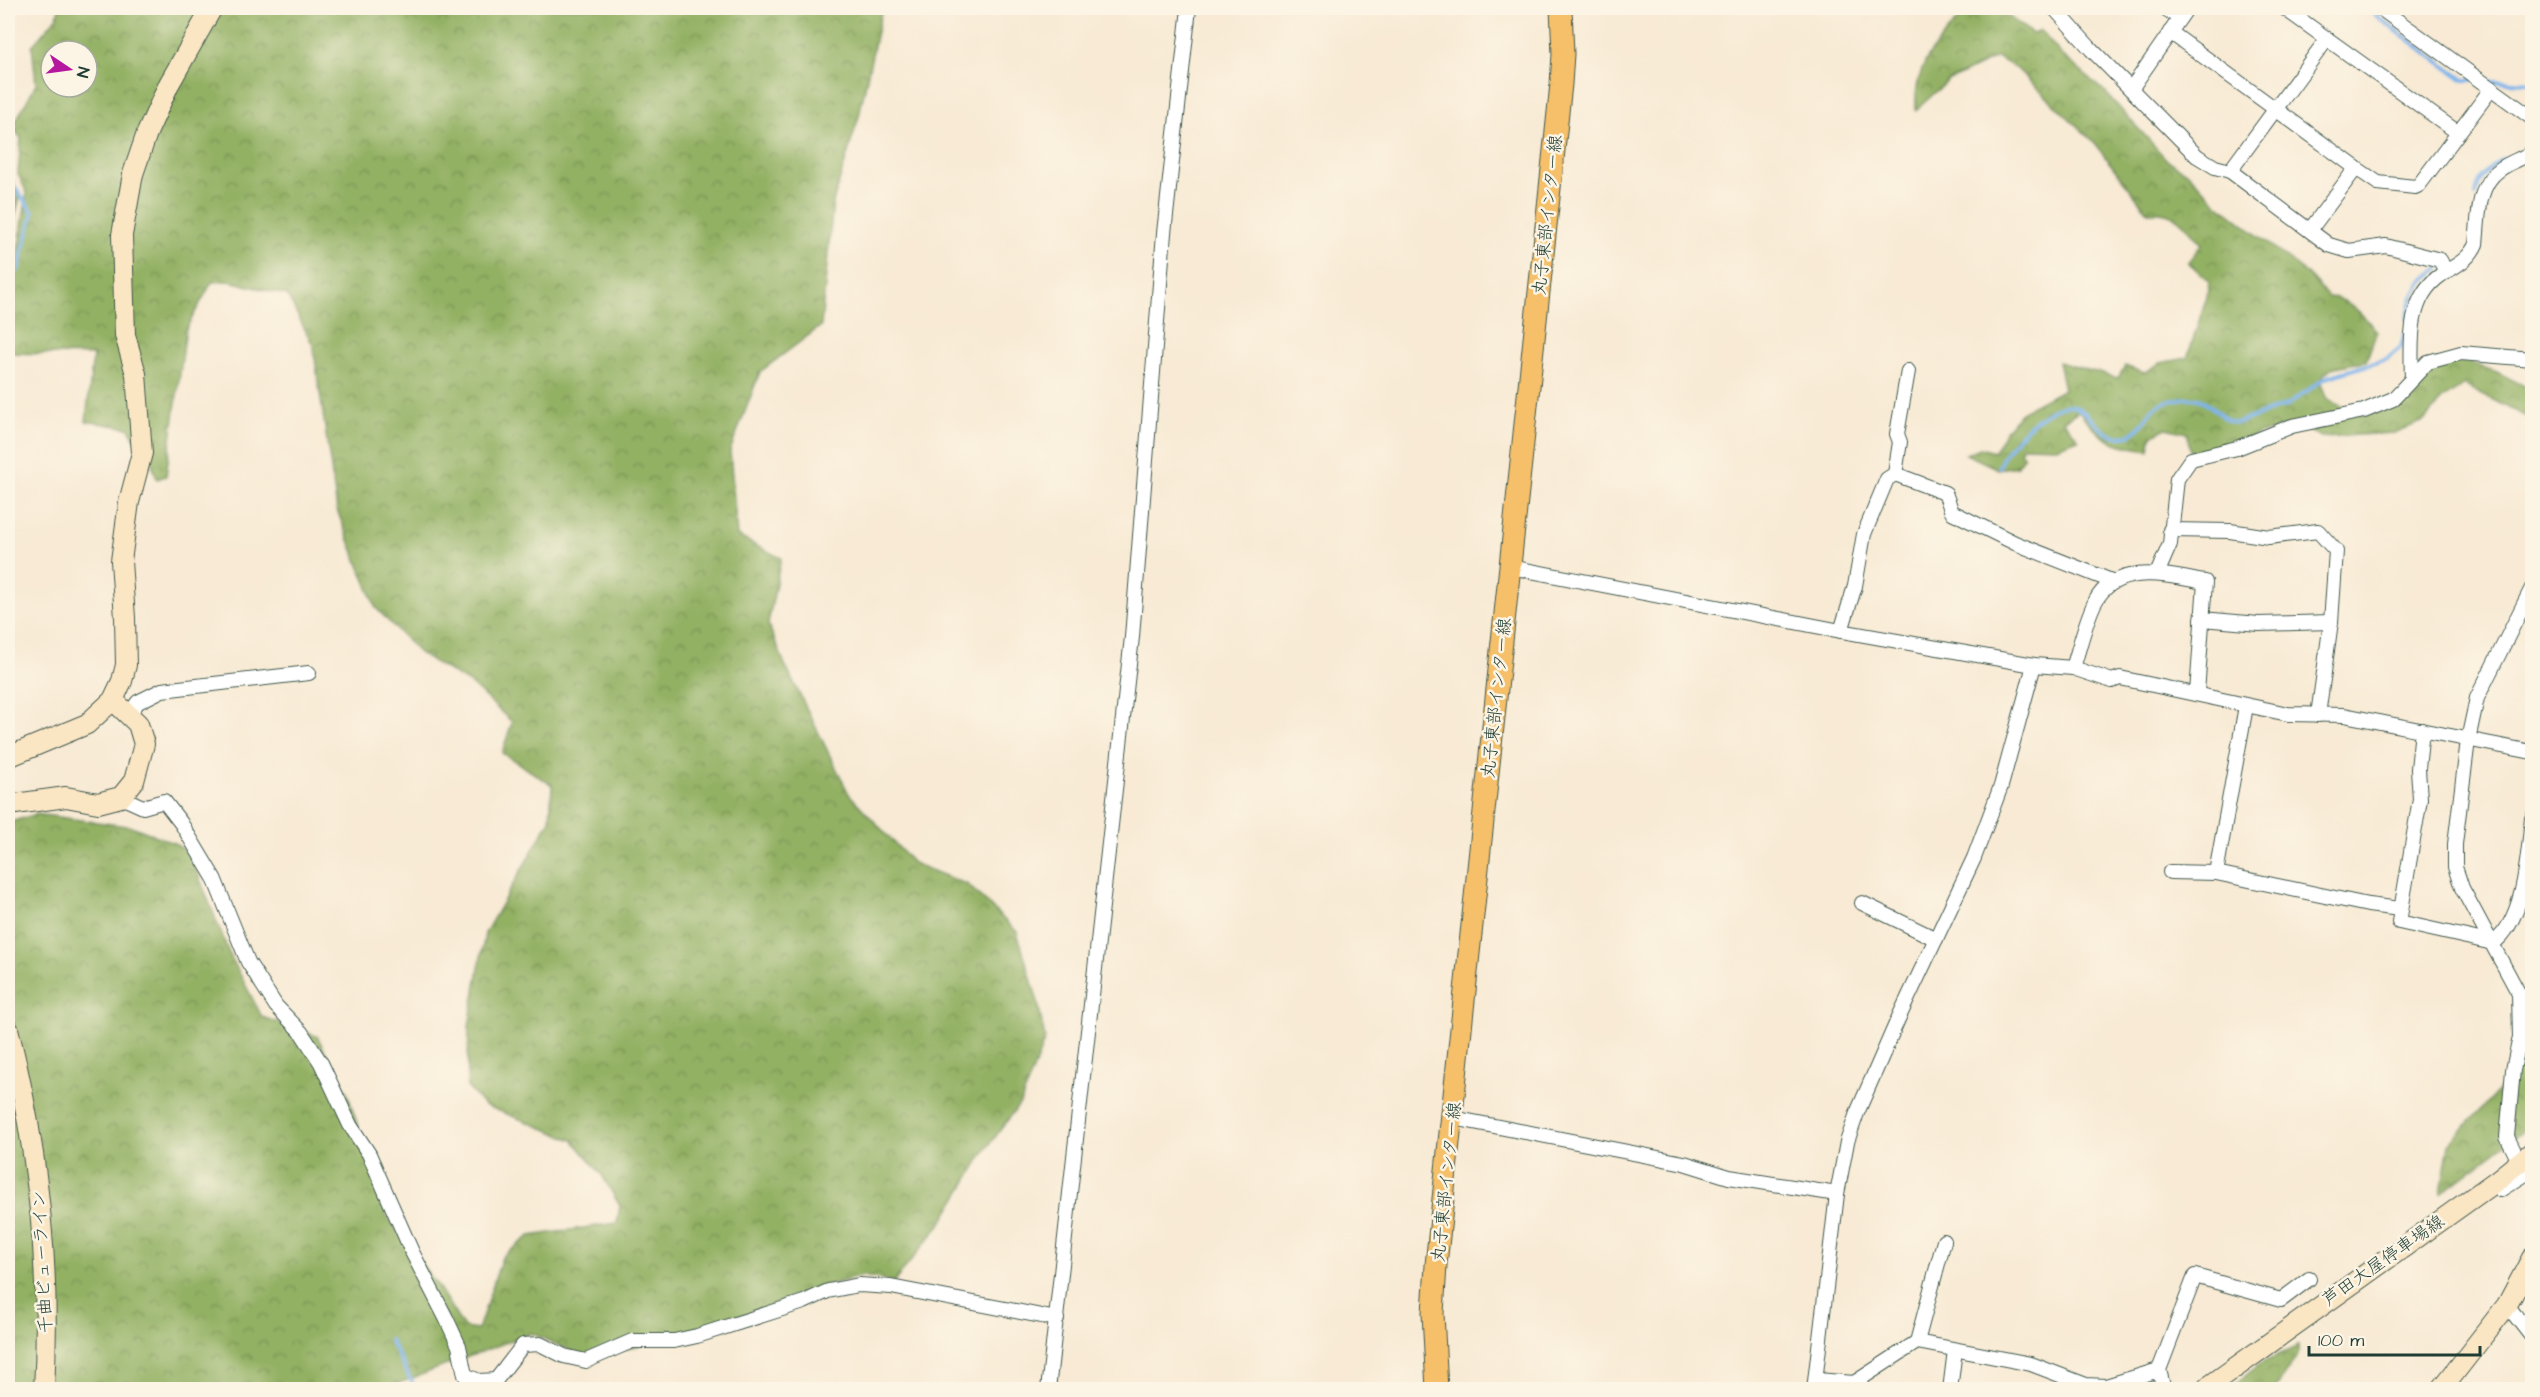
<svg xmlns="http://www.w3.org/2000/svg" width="2540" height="1397" viewBox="0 0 2540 1397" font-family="'Architects Daughter','Klee One',sans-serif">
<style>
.forest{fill:url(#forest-crowns);stroke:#59774c;stroke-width:1.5;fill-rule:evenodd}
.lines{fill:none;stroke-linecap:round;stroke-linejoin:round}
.stream{stroke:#7cb4ec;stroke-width:4}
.street-casing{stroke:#40574c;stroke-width:16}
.secondary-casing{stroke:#40574c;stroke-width:22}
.primary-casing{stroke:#40574c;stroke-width:23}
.street{stroke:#fff;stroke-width:14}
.secondary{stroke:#fbe6c4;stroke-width:20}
.primary{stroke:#f6c06b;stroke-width:21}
.labels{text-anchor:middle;stroke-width:5;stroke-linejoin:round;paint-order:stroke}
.street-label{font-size:18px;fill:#1f3d34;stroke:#fcf5e5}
</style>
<defs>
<pattern id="forest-crowns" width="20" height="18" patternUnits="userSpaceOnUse" patternTransform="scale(1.5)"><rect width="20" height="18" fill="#93b164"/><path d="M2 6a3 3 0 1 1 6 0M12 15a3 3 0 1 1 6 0" fill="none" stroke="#779153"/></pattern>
</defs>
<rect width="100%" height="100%" fill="#fcf5e5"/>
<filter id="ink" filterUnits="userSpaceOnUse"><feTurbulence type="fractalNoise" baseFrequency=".0167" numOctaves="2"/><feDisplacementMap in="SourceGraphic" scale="12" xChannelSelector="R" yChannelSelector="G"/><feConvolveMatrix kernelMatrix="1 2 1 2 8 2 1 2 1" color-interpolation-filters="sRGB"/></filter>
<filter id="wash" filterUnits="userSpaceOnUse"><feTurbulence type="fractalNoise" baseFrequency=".008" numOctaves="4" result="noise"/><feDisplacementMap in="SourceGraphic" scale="24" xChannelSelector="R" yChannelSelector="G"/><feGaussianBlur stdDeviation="1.35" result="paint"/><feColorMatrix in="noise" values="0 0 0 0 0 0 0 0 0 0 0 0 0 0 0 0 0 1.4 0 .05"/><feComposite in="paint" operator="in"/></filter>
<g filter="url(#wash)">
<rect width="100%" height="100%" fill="#f8ead4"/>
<g class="forest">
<path d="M59 8H882L859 116 833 202 821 326 760 372 730 451 737 536 781 558 768 624 786 667 849 794 913 863 968 885 1017 932 1038 1002 1045 1039 1021 1102 987 1148 942 1222 894 1282 863 1276 823 1286 719 1325 589 1359 531 1333 384 1389H8V823L36 814 134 827 174 843 190 854 229 953 262 1017 317 1036 347 1092 387 1216 439 1288 464 1328 478 1330 502 1257 530 1236 617 1223 620 1206 602 1175 573 1140 484 1105 467 1087 469 1026 485 933 550 820 552 785 502 753 512 722 471 684 419 653 376 608 337 510 313 345 287 295 229 281 212 282 186 329 166 476 157 479 148 453H142L129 428 86 421 93 355 8 353V275L17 257 27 193 18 174 21 138 12 128 36 84 32 46 57 17ZM51 51H87V87H51Z"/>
<path d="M1968 8H1997L2033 34 2040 30 2061 54 2106 93 2168 161 2187 172 2217 203 2308 275 2328 297C2349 297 2363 316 2377 331L2366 361 2335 367 2323 375 2321 383 2327 400 2362 415 2398 407 2423 378 2443 365 2459 359 2497 372 2532 390V420L2464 385 2442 400 2424 421 2394 433 2321 437 2294 424 2191 454 2187 433 2166 428 2151 436 2149 450C2110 444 2104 442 2079 411L2063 420 2079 439 2056 447 2023 446 2020 452 2024 457 2017 466 1998 469 1966 454 1980 448 1994 452 2007 429 2021 412 2064 389 2058 362 2118 378 2125 366 2144 373 2160 363 2187 358 2207 297 2209 281 2188 262 2202 244C2184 225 2177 209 2148 212L2091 139 2016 68 1997 57 1948 81 1916 110C1913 62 1939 42 1968 8Z"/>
<polygon points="8,186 20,196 8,247"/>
<polygon points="2532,1034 2532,1124 2441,1193 2449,1144 2502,1087 2513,1070 2531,1050"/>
<polygon points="2298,1346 2298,1355 2275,1389 2228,1389 2263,1362"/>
</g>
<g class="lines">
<g class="stream">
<polyline points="2365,8 2464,80 2472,80"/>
<polyline points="2489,81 2532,83"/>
<polyline points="2526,149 2532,144"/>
<polyline points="8,177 33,213 18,270 8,278"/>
<path d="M2476 195C2478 178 2488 168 2503 160"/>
<path d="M2407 319C2411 296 2419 280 2440 268"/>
<path d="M1999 467C2004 446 2050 399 2073 406 2092 412 2099 438 2122 436 2137 435 2142 425 2149 414 2156 402 2178 398 2191 398 2213 398 2217 421 2237 423L2289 404 2325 378 2387 359 2401 347 2405 333"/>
<polyline points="390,1340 416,1390"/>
</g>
</g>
</g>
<g filter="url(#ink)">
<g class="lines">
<g class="street-casing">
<g id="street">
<polyline points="2054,8 2091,49 2197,156 2215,167 2230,171 2329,245 2349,251 2386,246 2440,260 2446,272"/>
<polyline points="2165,8 2179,18"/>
<polyline points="2284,8 2457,132"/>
<polyline points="2380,8 2532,118"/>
<polyline points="2170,32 2356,168 2378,183 2415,187 2419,185 2492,88"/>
<polyline points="2131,89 2187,8"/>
<polyline points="2230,171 2327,39"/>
<polyline points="2310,230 2356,168"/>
<path d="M2412 379C2411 343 2407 298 2441 275 2455 266 2469 260 2476 244 2479 220 2476 186 2499 170 2509 162 2522 159 2532 152"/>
<polyline points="1895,474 1945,493 1952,512 2015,543 2114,582"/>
<polyline points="2170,530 2230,531 2269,537 2318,531 2336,551 2331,622 2318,715"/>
<polyline points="1510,567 1841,631 2034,665 2073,668 2112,681 2120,678 2288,714 2344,715 2532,752"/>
<polyline points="2157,574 2170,544 2177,479 2191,459 2237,448 2292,426 2364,411 2393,399 2428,362 2461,353 2532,359"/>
<polyline points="2202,619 2259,624 2331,622"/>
<polyline points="1841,631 1855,586 1864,534 1887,479 1895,474 1900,442 1897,434 1908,371"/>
<path d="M2073 668C2080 646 2085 622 2095 602 2116 561 2170 576 2205 582L2197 693"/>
<polyline points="128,715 138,702 162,690 309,673"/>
<path d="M2422 730 2418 769 2420 799 2399 922 2493 943C2525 921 2528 854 2532 818"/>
<polyline points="121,797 143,807 164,801 181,823 214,878 248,962 276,1006 301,1032 321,1063 350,1125 369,1154 412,1252 446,1318 459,1346 465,1375 479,1381 496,1380 523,1345 540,1344 564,1356 586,1361 632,1341 674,1341 697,1336 804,1302 828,1291 859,1285 891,1287 1057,1319"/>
<polyline points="2170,872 2216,873 2368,905 2400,909"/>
<polyline points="2216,873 2246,706"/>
<polyline points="1862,903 1936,939"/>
<polyline points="1453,1118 1684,1163 1729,1177 1837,1194"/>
<polyline points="2519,1161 2507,1137 2513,1070 2520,1037 2519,994 2462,888 2455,867 2455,844 2468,740 2477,698 2532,588"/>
<polyline points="2496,1181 2500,1190 2532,1170"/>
<polyline points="1944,1241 1917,1342 2031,1364 2086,1385 2106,1386 2159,1370"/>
<polyline points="2507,1305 2532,1337"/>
<polyline points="1817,1380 1854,1383 1917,1342"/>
<polyline points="1048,1390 1132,637 1164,233 1189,8"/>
<polyline points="1814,1390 1837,1194 1847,1142 1857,1113 1899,1017 1974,858 2001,786 2034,665"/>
<polyline points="1950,1390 1955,1350"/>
<polyline points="2164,1390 2159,1370 2195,1276 2281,1300 2309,1279"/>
</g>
</g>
<g class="secondary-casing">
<g id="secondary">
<polyline points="8,757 87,724 113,700 122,681 126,665 125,618 121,561 129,502 142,453 136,374 125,335 122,235 133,174 147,133 169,84 212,8"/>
<polyline points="8,805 66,797 98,803 121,797 134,781 144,744 138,724 113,700"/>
<path d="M8 1029C38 1148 51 1267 44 1390"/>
<polyline points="2204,1390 2496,1181 2532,1152"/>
<polyline points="2441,1390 2507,1305 2532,1258"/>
</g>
</g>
<g class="primary-casing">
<polyline id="primary" points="1437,1390 1433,1313 1436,1265 1561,84 1563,54 1561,8"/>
</g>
<use href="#street" class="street"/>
<use href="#secondary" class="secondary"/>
<use href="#primary" class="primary"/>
</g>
</g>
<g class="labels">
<g class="street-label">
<text transform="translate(1547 215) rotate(-84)" y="6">丸子東部インター線</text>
<text transform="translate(1496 698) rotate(-84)" y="6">丸子東部インター線</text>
<text transform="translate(1446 1182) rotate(-84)" y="6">丸子東部インター線</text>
<text transform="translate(2383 1260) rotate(-35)" y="6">芦田大屋停車場線</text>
<text transform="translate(42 1262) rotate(-93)" y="6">千曲ビューライン</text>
</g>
</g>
<rect width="2540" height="1397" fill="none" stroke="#fcf5e5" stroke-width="30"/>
<g transform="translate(69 69) rotate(103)"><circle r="28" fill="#fcf5e5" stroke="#a4ab9e" stroke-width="1.5"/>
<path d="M0-4.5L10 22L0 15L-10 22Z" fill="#b5179e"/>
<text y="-9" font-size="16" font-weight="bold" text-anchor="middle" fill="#1f3d34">N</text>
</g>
<path d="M2309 1346v9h171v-9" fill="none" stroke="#1f3d34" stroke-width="3"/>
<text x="2318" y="1346" font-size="18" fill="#1f3d34" stroke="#fcf5e5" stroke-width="4.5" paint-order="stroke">100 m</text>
</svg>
